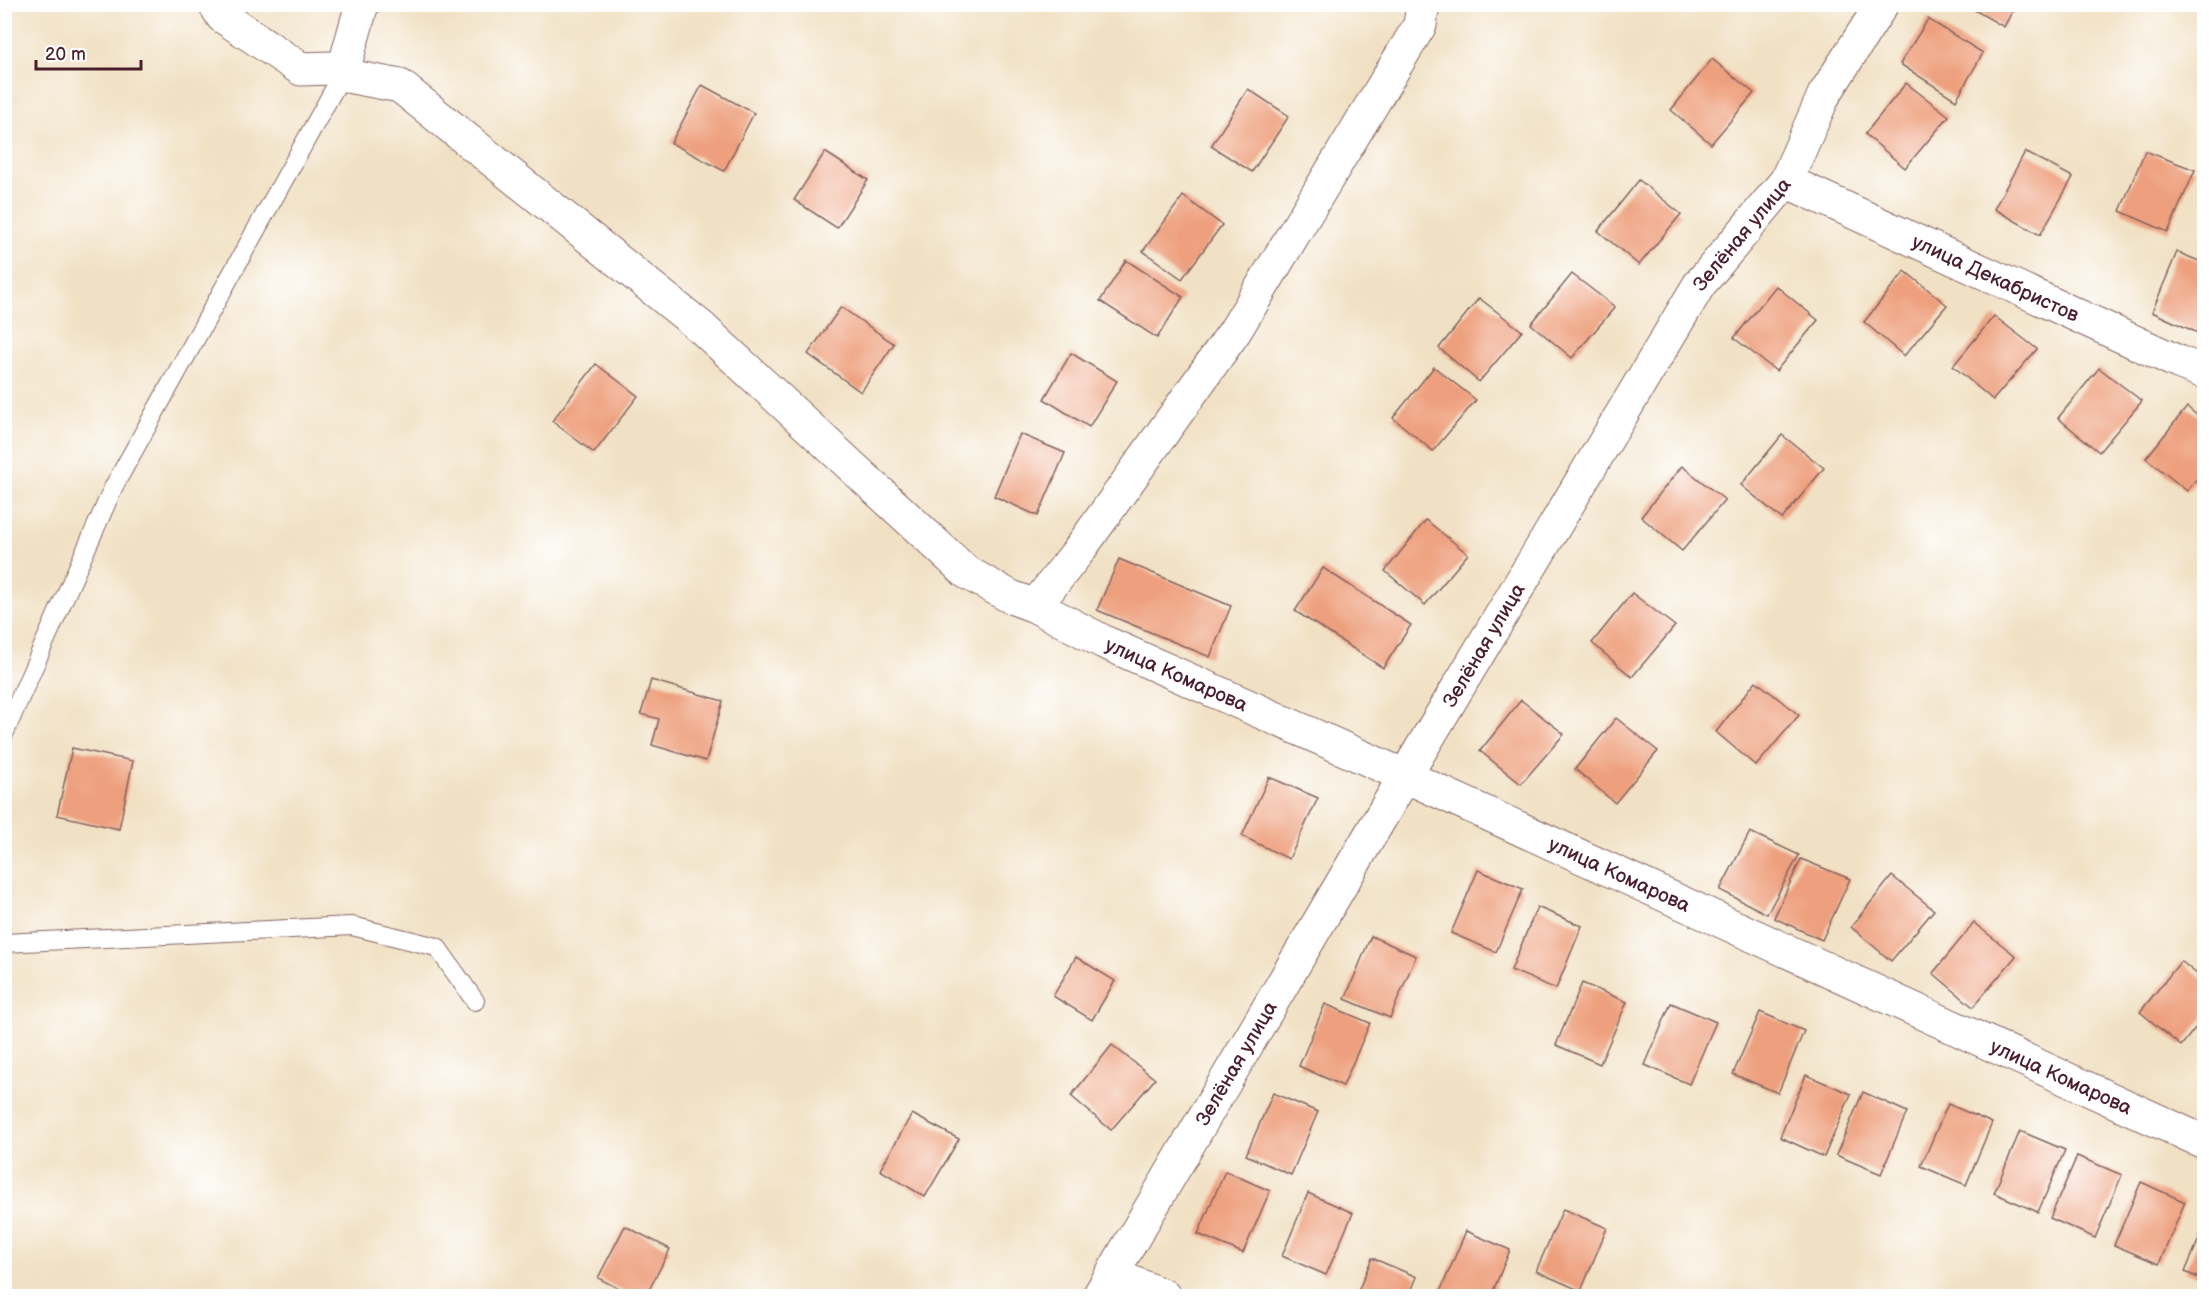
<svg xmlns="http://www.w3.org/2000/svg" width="2209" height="1301" viewBox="0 0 2209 1301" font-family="'Balsamiq Sans',sans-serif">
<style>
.building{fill:#eea07e}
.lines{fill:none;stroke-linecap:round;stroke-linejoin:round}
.lane-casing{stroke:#846361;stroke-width:20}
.street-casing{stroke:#846361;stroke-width:35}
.lane{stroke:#fff;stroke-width:18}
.street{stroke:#fff;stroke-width:33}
.labels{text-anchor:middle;stroke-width:6;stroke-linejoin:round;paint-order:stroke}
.street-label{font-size:20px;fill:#4a1f2b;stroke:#fff}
</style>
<rect width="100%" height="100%" fill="#fff"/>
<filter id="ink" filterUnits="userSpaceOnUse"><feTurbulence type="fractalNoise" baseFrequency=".0167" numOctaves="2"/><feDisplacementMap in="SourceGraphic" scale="12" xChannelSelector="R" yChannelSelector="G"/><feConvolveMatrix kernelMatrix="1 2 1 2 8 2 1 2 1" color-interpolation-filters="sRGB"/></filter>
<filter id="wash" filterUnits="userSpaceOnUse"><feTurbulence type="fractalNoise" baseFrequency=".008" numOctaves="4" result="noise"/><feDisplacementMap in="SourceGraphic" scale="24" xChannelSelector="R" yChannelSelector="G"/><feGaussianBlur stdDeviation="1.35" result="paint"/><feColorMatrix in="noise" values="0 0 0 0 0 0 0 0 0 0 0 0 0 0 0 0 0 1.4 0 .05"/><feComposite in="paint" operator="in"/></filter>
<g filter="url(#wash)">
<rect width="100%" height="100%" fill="#f1e1c4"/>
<g id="blocks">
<g class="building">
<polygon points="1964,4 2016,4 2004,27"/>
<polygon points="1928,19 1983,53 1956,100 1900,64"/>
<polygon points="1712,59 1754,93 1711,144 1671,110"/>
<polygon points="1906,83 1949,116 1905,168 1865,134"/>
<polygon points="702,85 754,113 724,171 671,143"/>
<polygon points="1248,89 1289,116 1252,172 1211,146"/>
<polygon points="2145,151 2195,170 2168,232 2120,211"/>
<polygon points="825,152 868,180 837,228 794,200"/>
<polygon points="2025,152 2073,177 2040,235 1994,209"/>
<polygon points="1639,180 1681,214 1639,265 1598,231"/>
<polygon points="1183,196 1222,225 1182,279 1143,251"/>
<polygon points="2177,252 2204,263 2204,324 2200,334 2152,312"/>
<polygon points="1126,260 1183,297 1157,338 1100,301"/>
<polygon points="1905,271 1947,305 1904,356 1864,322"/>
<polygon points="1572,274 1615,307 1572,358 1531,324"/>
<polygon points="1776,286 1818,320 1776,371 1734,338"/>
<polygon points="1479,298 1522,331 1479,382 1439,348"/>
<polygon points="841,307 894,344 861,392 808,354"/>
<polygon points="1994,316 2037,349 1993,400 1953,366"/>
<polygon points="1071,353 1117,381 1089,427 1044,399"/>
<polygon points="596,364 638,396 594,453 552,421"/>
<polygon points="1434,367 1476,400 1433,451 1393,418"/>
<polygon points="2099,368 2142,401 2099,452 2058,418"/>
<polygon points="2187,407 2204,421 2204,470 2187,491 2146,458"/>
<polygon points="1020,434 1065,453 1038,516 994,496"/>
<polygon points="1782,435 1824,468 1782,519 1741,485"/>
<polygon points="1682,466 1725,500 1682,551 1641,517"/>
<polygon points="1426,520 1468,554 1425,605 1385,571"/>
<polygon points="1119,559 1231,606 1210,657 1097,610"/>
<polygon points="1323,568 1411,625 1383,668 1295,611"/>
<polygon points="1632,593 1675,626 1632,677 1592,643"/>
<polygon points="651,680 723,701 706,761 652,745 659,719 641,714"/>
<polygon points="1756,681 1799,715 1756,766 1716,732"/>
<polygon points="1521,700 1564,734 1521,784 1480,751"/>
<polygon points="1616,718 1658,751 1615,803 1575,769"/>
<polygon points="72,748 133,761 119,829 57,815"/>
<polygon points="1269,777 1318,798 1289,859 1242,836"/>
<polygon points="1750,832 1799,855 1767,914 1720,890"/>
<polygon points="1801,859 1850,879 1822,940 1774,918"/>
<polygon points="1478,870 1523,889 1496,952 1451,933"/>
<polygon points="1892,876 1934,910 1891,961 1851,927"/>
<polygon points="1537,907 1582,926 1556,989 1511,970"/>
<polygon points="1974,923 2016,956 1973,1007 1933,973"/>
<polygon points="1371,936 1416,956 1390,1018 1345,999"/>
<polygon points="1076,957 1115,981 1092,1020 1053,996"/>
<polygon points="2181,961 2204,980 2204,1017 2181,1046 2140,1012"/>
<polygon points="1582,983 1627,1002 1600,1064 1556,1045"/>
<polygon points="1671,1003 1716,1022 1689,1084 1645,1065"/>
<polygon points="1325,1004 1370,1023 1343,1086 1299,1066"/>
<polygon points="1760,1012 1804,1031 1778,1093 1733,1074"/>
<polygon points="1112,1045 1155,1079 1111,1130 1071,1096"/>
<polygon points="1806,1075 1851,1094 1824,1157 1780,1137"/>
<polygon points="1863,1092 1907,1112 1881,1174 1836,1155"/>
<polygon points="1273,1093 1318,1112 1291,1175 1246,1155"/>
<polygon points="1948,1104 1992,1123 1966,1185 1921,1166"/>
<polygon points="912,1114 959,1139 925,1197 880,1170"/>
<polygon points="2020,1131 2065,1150 2038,1212 1994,1193"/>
<polygon points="2077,1156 2122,1175 2095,1238 2050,1218"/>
<polygon points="1225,1171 1270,1191 1243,1253 1198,1234"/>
<polygon points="2141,1182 2185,1202 2159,1264 2114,1245"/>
<polygon points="1308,1193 1353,1213 1326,1275 1282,1256"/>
<polygon points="1563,1209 1607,1228 1581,1291 1536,1271"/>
<polygon points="625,1226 670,1249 646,1296 633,1296 598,1278"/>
<polygon points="2204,1227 2204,1280 2185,1272"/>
<polygon points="1466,1231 1510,1250 1491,1296 1445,1296 1439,1294"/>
<polygon points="1372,1258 1417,1277 1409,1296 1356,1296"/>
</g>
</g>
</g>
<g filter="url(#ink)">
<use href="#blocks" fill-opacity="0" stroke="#846361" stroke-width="1.5"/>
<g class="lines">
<g class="lane-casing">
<g id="lane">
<polyline points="4,734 114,486 342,75"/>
<polyline points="4,943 352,926 437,947 475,1001"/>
</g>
</g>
<g class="street-casing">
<g id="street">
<path id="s1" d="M215 4 222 16 301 69 331 68 342 75 400 86 702 328 966 572 1011 597 1035 606 1104 642 1405 776 2204 1142"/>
<polyline points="342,75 362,4"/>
<path id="s2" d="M1786 181 2178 362 2204 372"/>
<polyline points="1035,606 1077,553 1235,331 1420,25 1423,4"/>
<polyline points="1112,1274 1164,1296"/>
<path id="s3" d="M1099 1296 1405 776 1699 285 1786 181 1824 95 1882 4"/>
</g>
</g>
<use href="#lane" class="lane"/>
<use href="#street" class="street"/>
</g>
</g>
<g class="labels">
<g class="street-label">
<text dy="7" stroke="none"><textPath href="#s3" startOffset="1242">Зелёная улица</textPath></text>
<text dy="7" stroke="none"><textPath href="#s2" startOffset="231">улица Декабристов</textPath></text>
<text dy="7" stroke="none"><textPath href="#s3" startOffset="756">Зелёная улица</textPath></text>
<text dy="7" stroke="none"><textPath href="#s1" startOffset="1192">улица Комарова</textPath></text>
<text dy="7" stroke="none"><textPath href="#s1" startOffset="1678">улица Комарова</textPath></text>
<text dy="7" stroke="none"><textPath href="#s3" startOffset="270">Зелёная улица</textPath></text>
<text dy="7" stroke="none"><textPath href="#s1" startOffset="2164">улица Комарова</textPath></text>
</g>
</g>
<rect width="2209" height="1301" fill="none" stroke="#fff" stroke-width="24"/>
<path d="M36 60v9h105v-9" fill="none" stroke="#4a1f2b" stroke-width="3"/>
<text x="45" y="60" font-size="18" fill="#4a1f2b" stroke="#ffffff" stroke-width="4.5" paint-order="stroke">20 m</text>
</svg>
